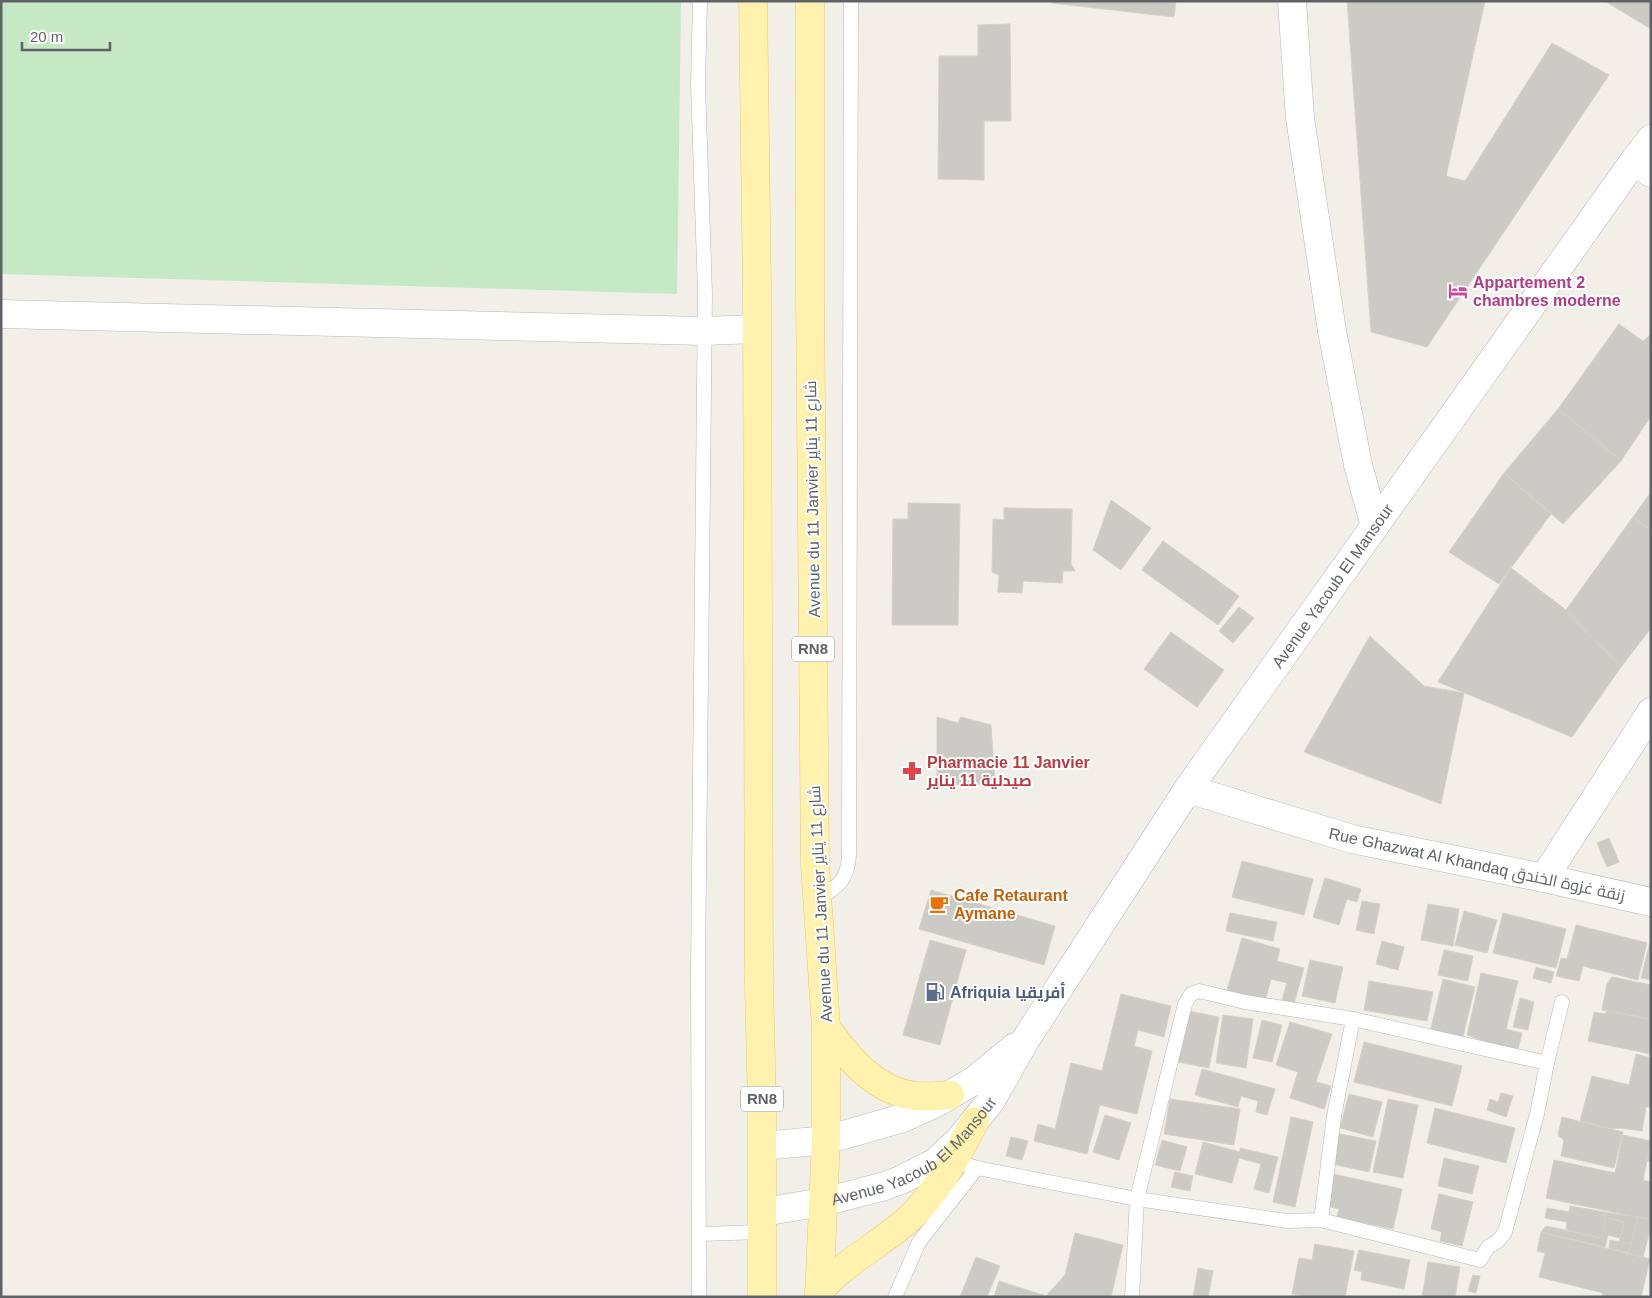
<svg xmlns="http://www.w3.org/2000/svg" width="1652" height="1298" viewBox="0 0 1652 1298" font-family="Helvetica,Cairo,sans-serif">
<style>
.green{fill:#c5e8c5}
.building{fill:#cccac5;stroke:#d6d1c6}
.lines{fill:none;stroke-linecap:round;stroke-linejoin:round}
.service-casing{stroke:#b5b8bc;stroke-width:15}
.minor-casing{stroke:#b5b8bc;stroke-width:29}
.secondary-casing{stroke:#b6babf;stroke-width:29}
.primary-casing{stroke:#f2c960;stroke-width:29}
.service{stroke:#fff;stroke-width:14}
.minor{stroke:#fff;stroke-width:28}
.secondary{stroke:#fff;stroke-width:28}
.primary{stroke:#fff2af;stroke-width:28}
.labels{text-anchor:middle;stroke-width:4;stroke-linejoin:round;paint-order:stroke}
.shield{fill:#fff;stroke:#8f9295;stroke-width:1}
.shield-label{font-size:15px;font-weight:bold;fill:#5f6368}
.hotel-label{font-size:16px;font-weight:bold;fill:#b23c85;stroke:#fff;text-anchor:start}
.street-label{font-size:16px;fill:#5f6368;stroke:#fff}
.health-label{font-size:16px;font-weight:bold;fill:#be3a42;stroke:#fff;text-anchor:start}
.food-label{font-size:16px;font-weight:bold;fill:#c56008;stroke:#fff;text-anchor:start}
.service-label{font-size:16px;font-weight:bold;fill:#4e5e75;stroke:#fff;text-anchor:start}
</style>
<rect width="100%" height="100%" fill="#f1efe8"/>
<polygon class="green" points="1,1 681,1 677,294 1,274"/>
<g class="building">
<polygon points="1052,1 1176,1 1174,17 1052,3"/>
<polygon points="1347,1 1485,1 1446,176 1465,181 1552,43 1609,75 1427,347 1371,332"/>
<polygon points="1605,1 1651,1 1651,29"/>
<polygon points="1010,24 1011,121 984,121 984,180 938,179 939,56 978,56 978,25"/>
<polygon points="1619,324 1651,347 1651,416 1621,461 1558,409"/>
<polygon points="1651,334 1651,347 1643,341"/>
<polygon points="1558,409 1621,461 1563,524 1504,473"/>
<polygon points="1504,473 1551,514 1499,584 1449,552"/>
<polygon points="1651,492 1651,531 1633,517"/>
<polygon points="1111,500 1151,528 1121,570 1093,550"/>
<polygon points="908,503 960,504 958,625 892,625 893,519 908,519"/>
<polygon points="1004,508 1072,509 1071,564 1075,571 1063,571 1062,583 1023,581 1022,593 998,592 999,575 992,572 993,519 1004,520"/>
<polygon points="1633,517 1651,531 1651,628 1621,667 1566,610"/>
<polygon points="1163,541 1239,596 1218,625 1142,570"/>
<polygon points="1511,568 1566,610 1621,667 1572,737 1438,682"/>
<polygon points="1239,607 1254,618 1233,643 1219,631"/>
<polygon points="1171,632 1224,670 1197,707 1144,669"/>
<polygon points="1370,636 1424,686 1464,693 1441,804 1304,752"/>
<polygon points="937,717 958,723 961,717 991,725 995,784 937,785"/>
<polygon points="1609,838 1619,862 1607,867 1597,843"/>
<polygon points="1242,861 1313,879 1304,915 1232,897"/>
<polygon points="1325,878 1361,889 1357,902 1347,899 1339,925 1313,917"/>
<polygon points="931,890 1055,926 1044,965 919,929"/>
<polygon points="1362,901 1380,904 1374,934 1356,930"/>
<polygon points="1428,904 1459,909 1453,946 1421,940"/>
<polygon points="1464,911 1497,920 1487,953 1455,945"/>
<polygon points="1230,913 1277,922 1273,941 1226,931"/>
<polygon points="1503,913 1566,929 1556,968 1493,953"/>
<polygon points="1576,925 1647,943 1638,980 1583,966 1579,981 1556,976 1561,958 1567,959"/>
<polygon points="1242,938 1280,949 1277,961 1304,968 1294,1004 1282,1000 1287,983 1271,979 1265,1001 1227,990"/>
<polygon points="930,940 966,950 940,1045 903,1035"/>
<polygon points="1382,941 1404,947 1398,970 1376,964"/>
<polygon points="1650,942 1651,942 1651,980 1641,978"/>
<polygon points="1444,950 1473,956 1468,981 1438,975"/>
<polygon points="1310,960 1343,967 1335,1003 1302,996"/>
<polygon points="1536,967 1554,972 1551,983 1533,978"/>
<polygon points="1481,973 1518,981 1506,1029 1522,1033 1517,1053 1467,1035"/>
<polygon points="1612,977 1651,985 1651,1019 1602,1010 1607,984"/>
<polygon points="1443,979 1475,987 1462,1040 1430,1032"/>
<polygon points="1369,981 1433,992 1427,1021 1364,1010"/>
<polygon points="1121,994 1171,1006 1164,1037 1138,1030 1134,1046 1152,1051 1137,1114 1100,1105 1087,1154 1034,1141 1038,1124 1055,1129 1071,1063 1102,1071"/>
<polygon points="1520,998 1534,1002 1528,1030 1513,1027"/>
<polygon points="1188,1011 1219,1017 1209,1068 1178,1062"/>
<polygon points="1607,1011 1651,1019 1651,1054 1588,1041 1594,1012 1605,1014"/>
<polygon points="1223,1015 1253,1019 1246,1068 1216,1063"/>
<polygon points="1262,1020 1282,1025 1272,1062 1253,1058"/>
<polygon points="1290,1022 1332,1034 1316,1082 1331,1086 1324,1109 1290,1098 1298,1072 1276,1065"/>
<polygon points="1364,1042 1462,1066 1452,1106 1354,1082"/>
<polygon points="1636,1054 1651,1058 1651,1107 1646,1107 1642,1131 1620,1128 1613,1129 1580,1121 1592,1076 1629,1085"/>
<polygon points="1202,1069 1275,1089 1267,1115 1256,1112 1258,1101 1241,1096 1238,1107 1195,1095"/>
<polygon points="1501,1093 1513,1096 1506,1117 1487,1110 1490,1099 1498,1102"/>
<polygon points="1349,1094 1382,1102 1373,1137 1340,1128"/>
<polygon points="1170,1099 1240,1109 1234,1145 1164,1134"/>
<polygon points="1388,1099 1418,1105 1403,1178 1373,1172"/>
<polygon points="1435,1108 1515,1128 1506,1163 1427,1143"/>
<polygon points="1105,1115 1131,1123 1119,1160 1093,1152"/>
<polygon points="1291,1117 1313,1122 1295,1207 1273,1202"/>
<polygon points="1562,1117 1623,1132 1614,1168 1561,1156 1564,1140 1558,1135"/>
<polygon points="1335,1133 1376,1141 1369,1172 1328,1163"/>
<polygon points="1623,1135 1651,1141 1643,1180 1651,1182 1651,1220 1546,1198 1554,1160 1615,1173"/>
<polygon points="1011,1137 1028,1141 1022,1160 1006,1156"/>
<polygon points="1162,1140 1187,1147 1180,1171 1155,1165"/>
<polygon points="1203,1142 1240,1152 1240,1148 1278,1157 1269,1193 1254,1189 1261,1164 1239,1158 1232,1183 1195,1174"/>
<polygon points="1651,1148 1651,1162 1646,1161"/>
<polygon points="1444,1158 1479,1166 1472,1194 1438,1186"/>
<polygon points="1175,1172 1193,1176 1190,1191 1171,1187"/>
<polygon points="1333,1174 1402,1189 1393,1229 1337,1217 1339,1209 1326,1206"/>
<polygon points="1439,1194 1473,1202 1462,1246 1440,1241 1442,1232 1431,1229"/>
<polygon points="1570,1206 1604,1212 1606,1218 1601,1238 1566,1230 1567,1222 1545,1218 1547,1208 1569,1212"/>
<polygon points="1604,1212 1638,1217 1631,1244 1619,1242 1624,1222 1606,1218"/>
<polygon points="1638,1217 1651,1220 1651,1226 1643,1257 1628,1253"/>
<polygon points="1606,1218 1624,1222 1620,1238 1608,1235 1605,1247 1541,1232 1546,1226 1601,1238"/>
<polygon points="1541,1232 1650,1259 1641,1297 1602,1297 1603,1293 1539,1277 1545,1253 1537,1251"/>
<polygon points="1075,1233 1123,1245 1111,1297 994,1297 999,1281 1046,1296 1065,1275"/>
<polygon points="1610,1240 1631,1244 1628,1253 1609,1248"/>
<polygon points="1315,1244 1354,1251 1345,1297 1305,1297 1292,1294 1299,1258 1312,1260"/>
<polygon points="1359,1250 1410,1260 1404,1289 1361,1280 1362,1272 1354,1270"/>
<polygon points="976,1257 1000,1266 987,1297 960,1297"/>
<polygon points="1428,1262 1460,1267 1455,1297 1422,1297"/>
<polygon points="1198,1268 1213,1271 1208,1297 1193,1297"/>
<polygon points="1473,1275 1480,1276 1476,1293 1468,1291"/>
</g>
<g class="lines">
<g class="service-casing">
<g id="service">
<path d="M817 900C837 886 847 883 849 856 850 571 851 286 851 1"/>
<polyline points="954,1161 977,1168 1137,1199 1287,1221 1321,1220 1480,1260 1488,1247 1498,1241 1505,1232 1537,1114 1547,1063 1562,1002"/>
<polyline points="1321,1220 1334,1116 1353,1019"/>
<polyline points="699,1234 763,1232"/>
<polyline points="699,1297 698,970 705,293 698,85 700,1"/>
<polyline points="895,1297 919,1242 977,1168"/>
<polyline points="1132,1297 1137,1199 1185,1004 1191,994 1199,991 1245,1002 1353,1019 1547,1063"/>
</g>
</g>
<g class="minor-casing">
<g id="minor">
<polyline points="1292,1 1300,118 1332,331 1358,465 1375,526"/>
<polyline points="1634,161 1651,173"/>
<polyline points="1,314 704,331 756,329"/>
<polyline points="1188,789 1352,839 1544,878 1651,902"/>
<polyline points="1544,878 1651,712"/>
</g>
</g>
<g class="secondary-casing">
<g id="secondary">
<polyline points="763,1146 826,1140 903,1118 938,1102 975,1080 1015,1047"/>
<path id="s1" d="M763 1212 823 1202 885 1186 903 1179 936 1162 960 1139 990 1102 1026 1039 1188 789 1634 161 1651 139"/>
</g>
</g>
<g class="primary-casing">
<g id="primary">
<polyline points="753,1 757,292 759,985 762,1106 762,1297"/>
<polyline points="810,1 810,295 815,865 826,1027 826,1140 819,1297"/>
<path d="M826 1027C848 1058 875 1091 915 1096 927 1097 939 1096 950 1095"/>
<path d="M819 1291C843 1264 875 1247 903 1224 935 1197 956 1158 975 1121"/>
</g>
</g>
<use href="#service" class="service"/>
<use href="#minor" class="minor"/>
<use href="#secondary" class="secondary"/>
<use href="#primary" class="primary"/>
</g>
<defs>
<g id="hotel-bare" transform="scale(1.5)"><path d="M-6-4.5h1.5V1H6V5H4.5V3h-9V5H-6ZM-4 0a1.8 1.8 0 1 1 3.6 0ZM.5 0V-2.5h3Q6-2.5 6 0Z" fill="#d1479c" stroke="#fff" stroke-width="2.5" paint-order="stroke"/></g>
<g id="pharmacy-bare" transform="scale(1.5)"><path d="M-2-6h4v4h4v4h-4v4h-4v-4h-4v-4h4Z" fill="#e0444e" stroke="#fff" stroke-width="2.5" paint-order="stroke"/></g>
<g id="cafe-bare" transform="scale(1.5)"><path d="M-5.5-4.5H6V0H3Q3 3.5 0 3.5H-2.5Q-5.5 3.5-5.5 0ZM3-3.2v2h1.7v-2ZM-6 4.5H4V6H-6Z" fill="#e8710a" stroke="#fff" stroke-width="2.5" paint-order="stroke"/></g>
<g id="fuel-bare" transform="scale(1.5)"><path d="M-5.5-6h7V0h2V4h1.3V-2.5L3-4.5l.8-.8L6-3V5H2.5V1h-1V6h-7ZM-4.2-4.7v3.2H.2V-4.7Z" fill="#5c6f8a" stroke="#fff" stroke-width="2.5" paint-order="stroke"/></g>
</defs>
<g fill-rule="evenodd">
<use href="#hotel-bare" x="1458" y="291"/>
<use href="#pharmacy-bare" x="912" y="771"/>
<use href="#cafe-bare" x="939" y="904"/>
<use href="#fuel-bare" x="935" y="992"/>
</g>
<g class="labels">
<g class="shield">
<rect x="792" y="636.5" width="42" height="25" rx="4"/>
<rect x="741" y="1086.5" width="42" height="25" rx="4"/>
</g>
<g class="shield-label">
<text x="813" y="654">RN8</text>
<text x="762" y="1104">RN8</text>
</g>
<g class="hotel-label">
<text x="1473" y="288">Appartement 2<tspan x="1473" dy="18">chambres moderne</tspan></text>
</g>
<g class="street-label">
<text transform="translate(812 499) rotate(-91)" y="6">Avenue du 11 Janvier شارع 11 يناير</text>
<text dy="6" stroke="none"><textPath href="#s1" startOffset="882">Avenue Yacoub El Mansour</textPath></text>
<text transform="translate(1477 864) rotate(12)" y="6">Rue Ghazwat Al Khandaq زنقة غزوة الخندق</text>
<text transform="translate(820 904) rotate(-93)" y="6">Avenue du 11 Janvier شارع 11 يناير</text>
<text dy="6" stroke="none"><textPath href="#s1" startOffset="168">Avenue Yacoub El Mansour</textPath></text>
</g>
<g class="health-label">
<text x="927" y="768">Pharmacie 11 Janvier<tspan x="927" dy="18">صيدلية 11 يناير</tspan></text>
</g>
<g class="food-label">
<text x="954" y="901">Cafe Retaurant<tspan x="954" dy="18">Aymane</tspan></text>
</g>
<g class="service-label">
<text x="950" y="998">Afriquia أفريقيا</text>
</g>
</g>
<rect width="1652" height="1298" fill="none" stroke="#5f6368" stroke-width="5"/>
<path d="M22 42v8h88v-8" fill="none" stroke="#5f6368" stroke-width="2.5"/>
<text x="30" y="42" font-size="15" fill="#5f6368" stroke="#ffffff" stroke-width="4" paint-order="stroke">20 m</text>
</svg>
